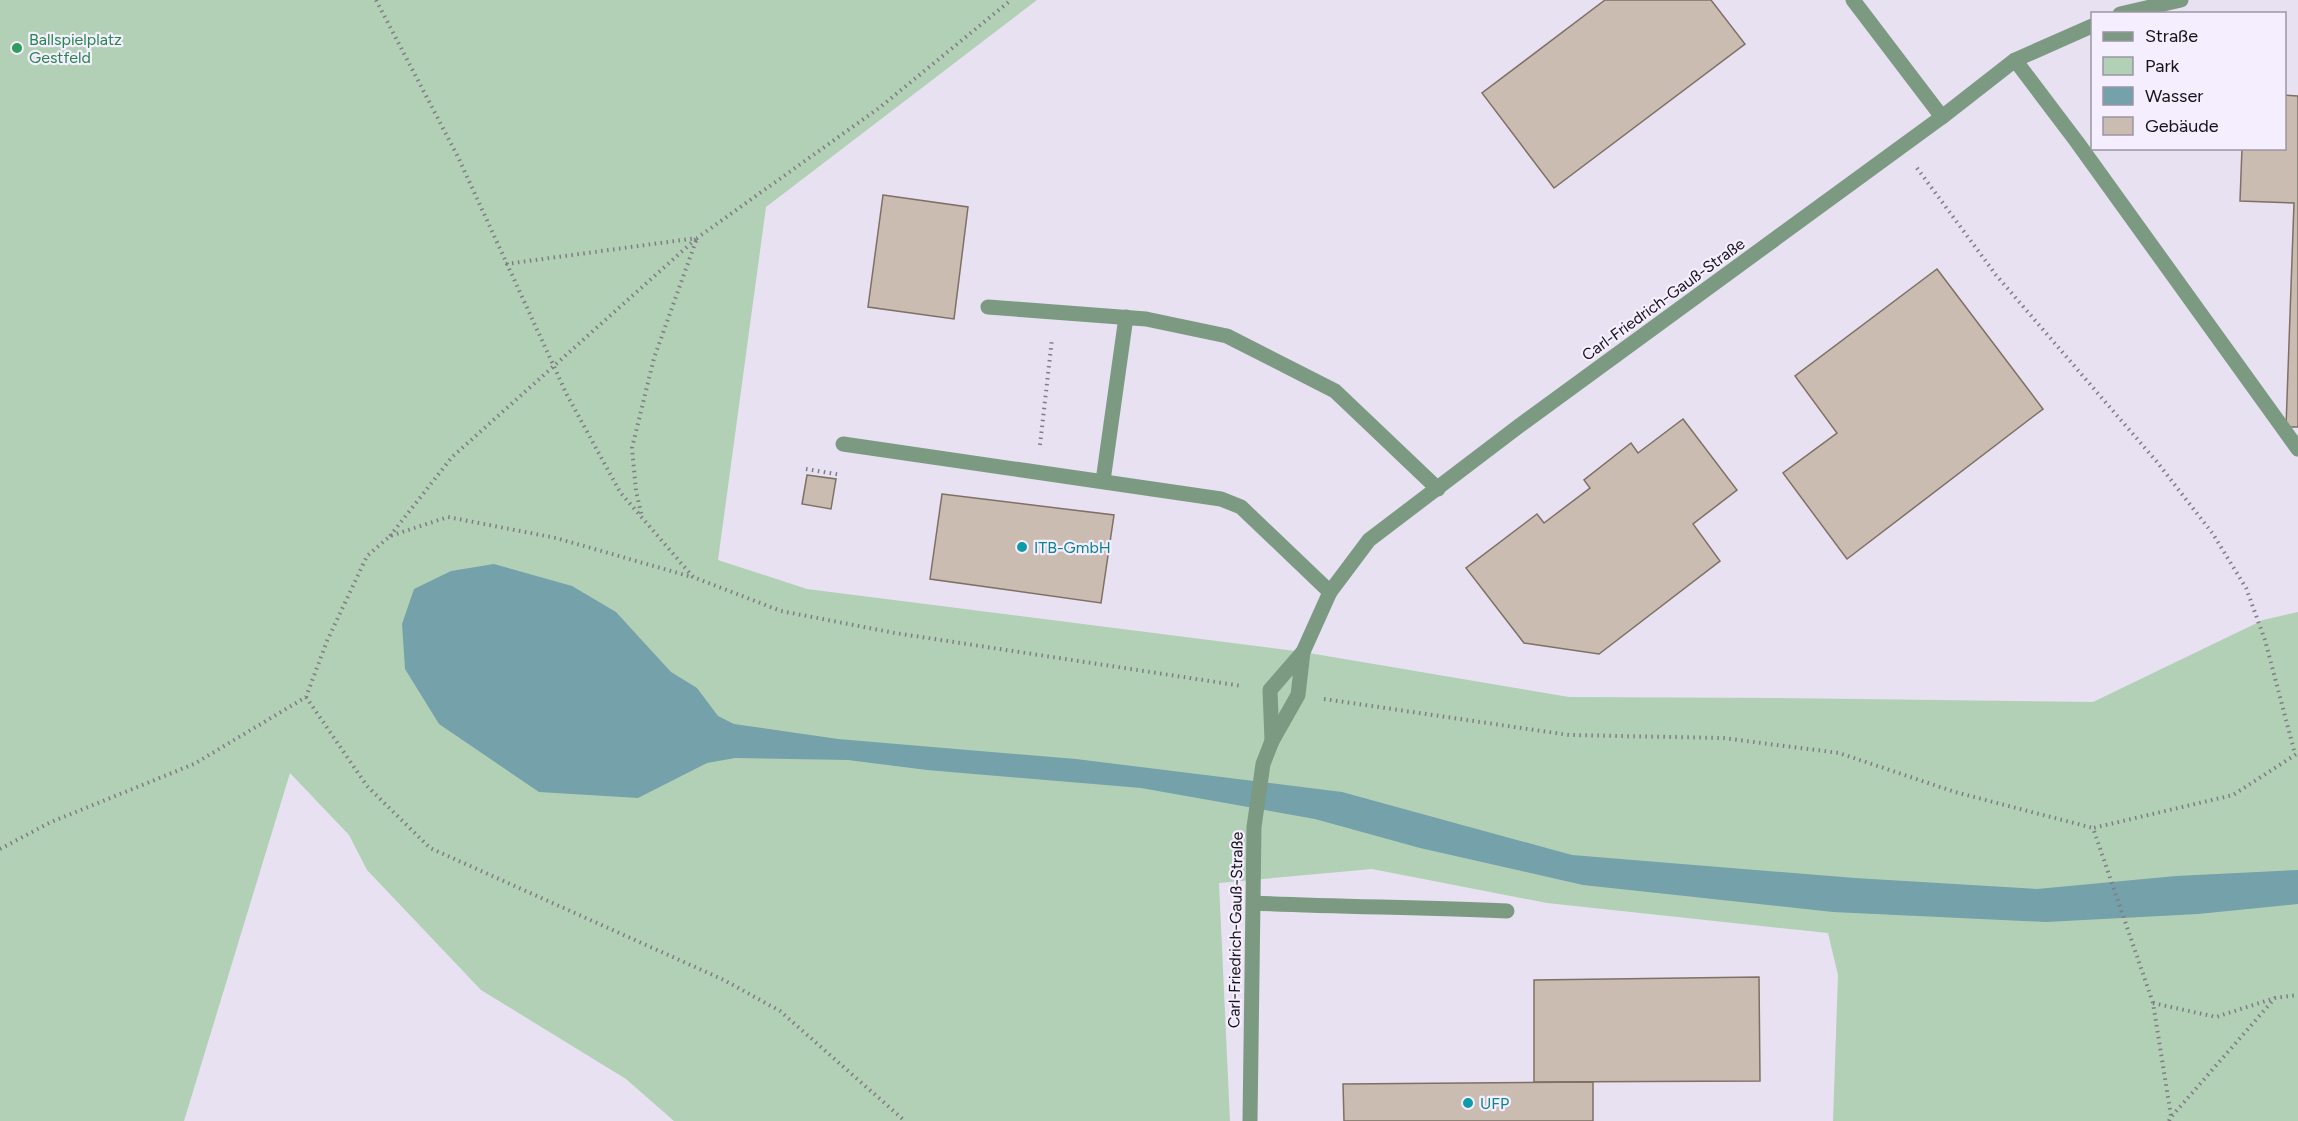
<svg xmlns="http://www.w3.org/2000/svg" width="2298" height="1121" viewBox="0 0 2298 1121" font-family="Figtree,sans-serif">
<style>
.green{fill:#b2d0b5}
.water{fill:#74a1aa}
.building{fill:#cbbcb1;stroke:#7e7066;stroke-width:1.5}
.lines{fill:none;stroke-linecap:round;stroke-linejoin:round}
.path{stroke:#807c87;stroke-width:4;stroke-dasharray:1.5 4.5;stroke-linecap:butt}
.service{stroke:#7c9a82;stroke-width:15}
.minor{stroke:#7c9a82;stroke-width:15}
.leisure-dot{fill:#2e9e5b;stroke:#f4eefe;stroke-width:2}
.culture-dot{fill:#0f9aa8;stroke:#f4eefe;stroke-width:2}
.labels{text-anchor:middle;stroke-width:4.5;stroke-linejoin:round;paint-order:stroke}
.leisure-label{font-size:16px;fill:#27864d;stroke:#f4eefe;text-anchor:start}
.street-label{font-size:16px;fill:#161319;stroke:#f4eefe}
.culture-label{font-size:16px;fill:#0d838f;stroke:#f4eefe;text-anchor:start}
</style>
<rect width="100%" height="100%" fill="#e7e1f1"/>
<polygon class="green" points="0,0 1037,0 766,207 718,560 807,589 1303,652 1569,697 1774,698 2093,702 2263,620 2298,612 2298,1121 1833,1121 1838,975 1828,933 1547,903 1372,869 1219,883 1230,1121 674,1121 626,1079 481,990 367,870 349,835 290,773 184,1121 0,1121"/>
<polygon class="water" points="494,564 572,586 616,612 671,672 697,688 718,716 734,724 838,739 1076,759 1342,792 1572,855 1855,878 2037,889 2176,876 2298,870 2298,904 2198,914 2046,922 1833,912 1583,885 1420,848 1315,819 1141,788 927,770 848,760 735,758 707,763 638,798 539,792 439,724 405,669 402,624 414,589 451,571"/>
<g class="building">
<polygon points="1605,0 1711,0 1745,44 1554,188 1482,93"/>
<polygon points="2284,95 2298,96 2298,427 2286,427 2294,203 2240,201 2242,148 2284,148"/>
<polygon points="883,195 968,207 954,319 868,307"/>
<polygon points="1937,269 2043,409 1847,559 1783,473 1837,433 1795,376"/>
<polygon points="1683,419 1737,490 1693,524 1720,561 1599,654 1524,643 1466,568 1537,514 1544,523 1590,488 1584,480 1631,443 1638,453"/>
<polygon points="807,475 836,479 831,509 802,504"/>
<polygon points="942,494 1114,515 1101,603 930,579"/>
<polygon points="1759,977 1760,1081 1534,1082 1534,980"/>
<polygon points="1593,1082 1593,1121 1344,1121 1343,1084"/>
</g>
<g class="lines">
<g class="path">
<polyline points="376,0 458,157 567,395 620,492 693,577 781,611 895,633 1242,686"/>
<polyline points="1917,168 1996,275 2157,462 2213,534 2246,588 2265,640 2295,754"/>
<polyline points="506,264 697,238 879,108 1011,0"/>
<polyline points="1040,445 1052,339"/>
<polyline points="806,469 841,475"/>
<polyline points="390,536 452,457 697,238 654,358 632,448 636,491 642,517"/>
<polyline points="306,697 367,786 430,848 724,980 780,1011 905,1121"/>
<polyline points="1324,699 1569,735 1723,738 1839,753 1955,792 2093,828"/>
<polyline points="0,849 51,822 194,764 306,697 327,641 367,556 390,536 448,517 556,538 692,577"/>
<polyline points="2153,1003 2216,1017 2275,998 2298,995"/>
<polyline points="2172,1116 2275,998"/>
<polyline points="2169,1121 2171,1116 2153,1003 2093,828 2233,795 2298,753"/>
</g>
<g class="service">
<polyline points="1853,0 1942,117"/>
<polyline points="2015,60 2077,142 2298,449"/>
<polyline points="988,307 1146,319 1227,336 1335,391 1438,489"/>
<polyline points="843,444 1221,499 1241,507 1330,592"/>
<polyline points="1103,481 1126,317"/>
<path d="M1254 903C1338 907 1422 907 1507 911"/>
</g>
<g class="minor">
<polyline points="2120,14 2181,0"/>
<polyline points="1272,741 1270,690 1303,652 1330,592 1369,540 1519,426 1942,117 2015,60 2092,26"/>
<polyline points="1250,1121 1254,827 1263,764 1272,741 1298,695 1303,652"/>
</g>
</g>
<circle class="leisure-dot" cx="17" cy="48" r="6"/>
<g class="culture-dot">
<circle cx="1022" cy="547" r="6"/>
<circle cx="1468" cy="1103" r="6"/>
</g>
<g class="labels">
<g class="leisure-label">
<text x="29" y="45">Ballspielplatz<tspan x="29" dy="18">Gestfeld</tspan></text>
</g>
<g class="street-label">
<text transform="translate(1663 299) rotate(-36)" y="6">Carl-Friedrich-Gauß-Straße</text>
<text transform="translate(1235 930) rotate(-89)" y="6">Carl-Friedrich-Gauß-Straße</text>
</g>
<g class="culture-label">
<text x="1034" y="553">ITB-GmbH</text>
<text x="1480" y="1109">UFP</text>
</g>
</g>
<rect x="2091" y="12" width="195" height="138" fill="#f4eefe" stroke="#9b96a2" stroke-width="1.5"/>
<rect x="2103" y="32" width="30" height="9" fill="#7c9a82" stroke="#9b96a2" stroke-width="1.5"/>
<text x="2145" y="42" font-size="18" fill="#161319">Straße</text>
<rect x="2103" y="57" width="30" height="18" fill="#b2d0b5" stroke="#9b96a2" stroke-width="1.5"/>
<text x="2145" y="72" font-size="18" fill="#161319">Park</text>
<rect x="2103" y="87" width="30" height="18" fill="#74a1aa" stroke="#9b96a2" stroke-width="1.5"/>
<text x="2145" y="102" font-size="18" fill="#161319">Wasser</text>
<rect x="2103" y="117" width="30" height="18" fill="#cbbcb1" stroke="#9b96a2" stroke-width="1.5"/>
<text x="2145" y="132" font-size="18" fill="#161319">Gebäude</text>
</svg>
